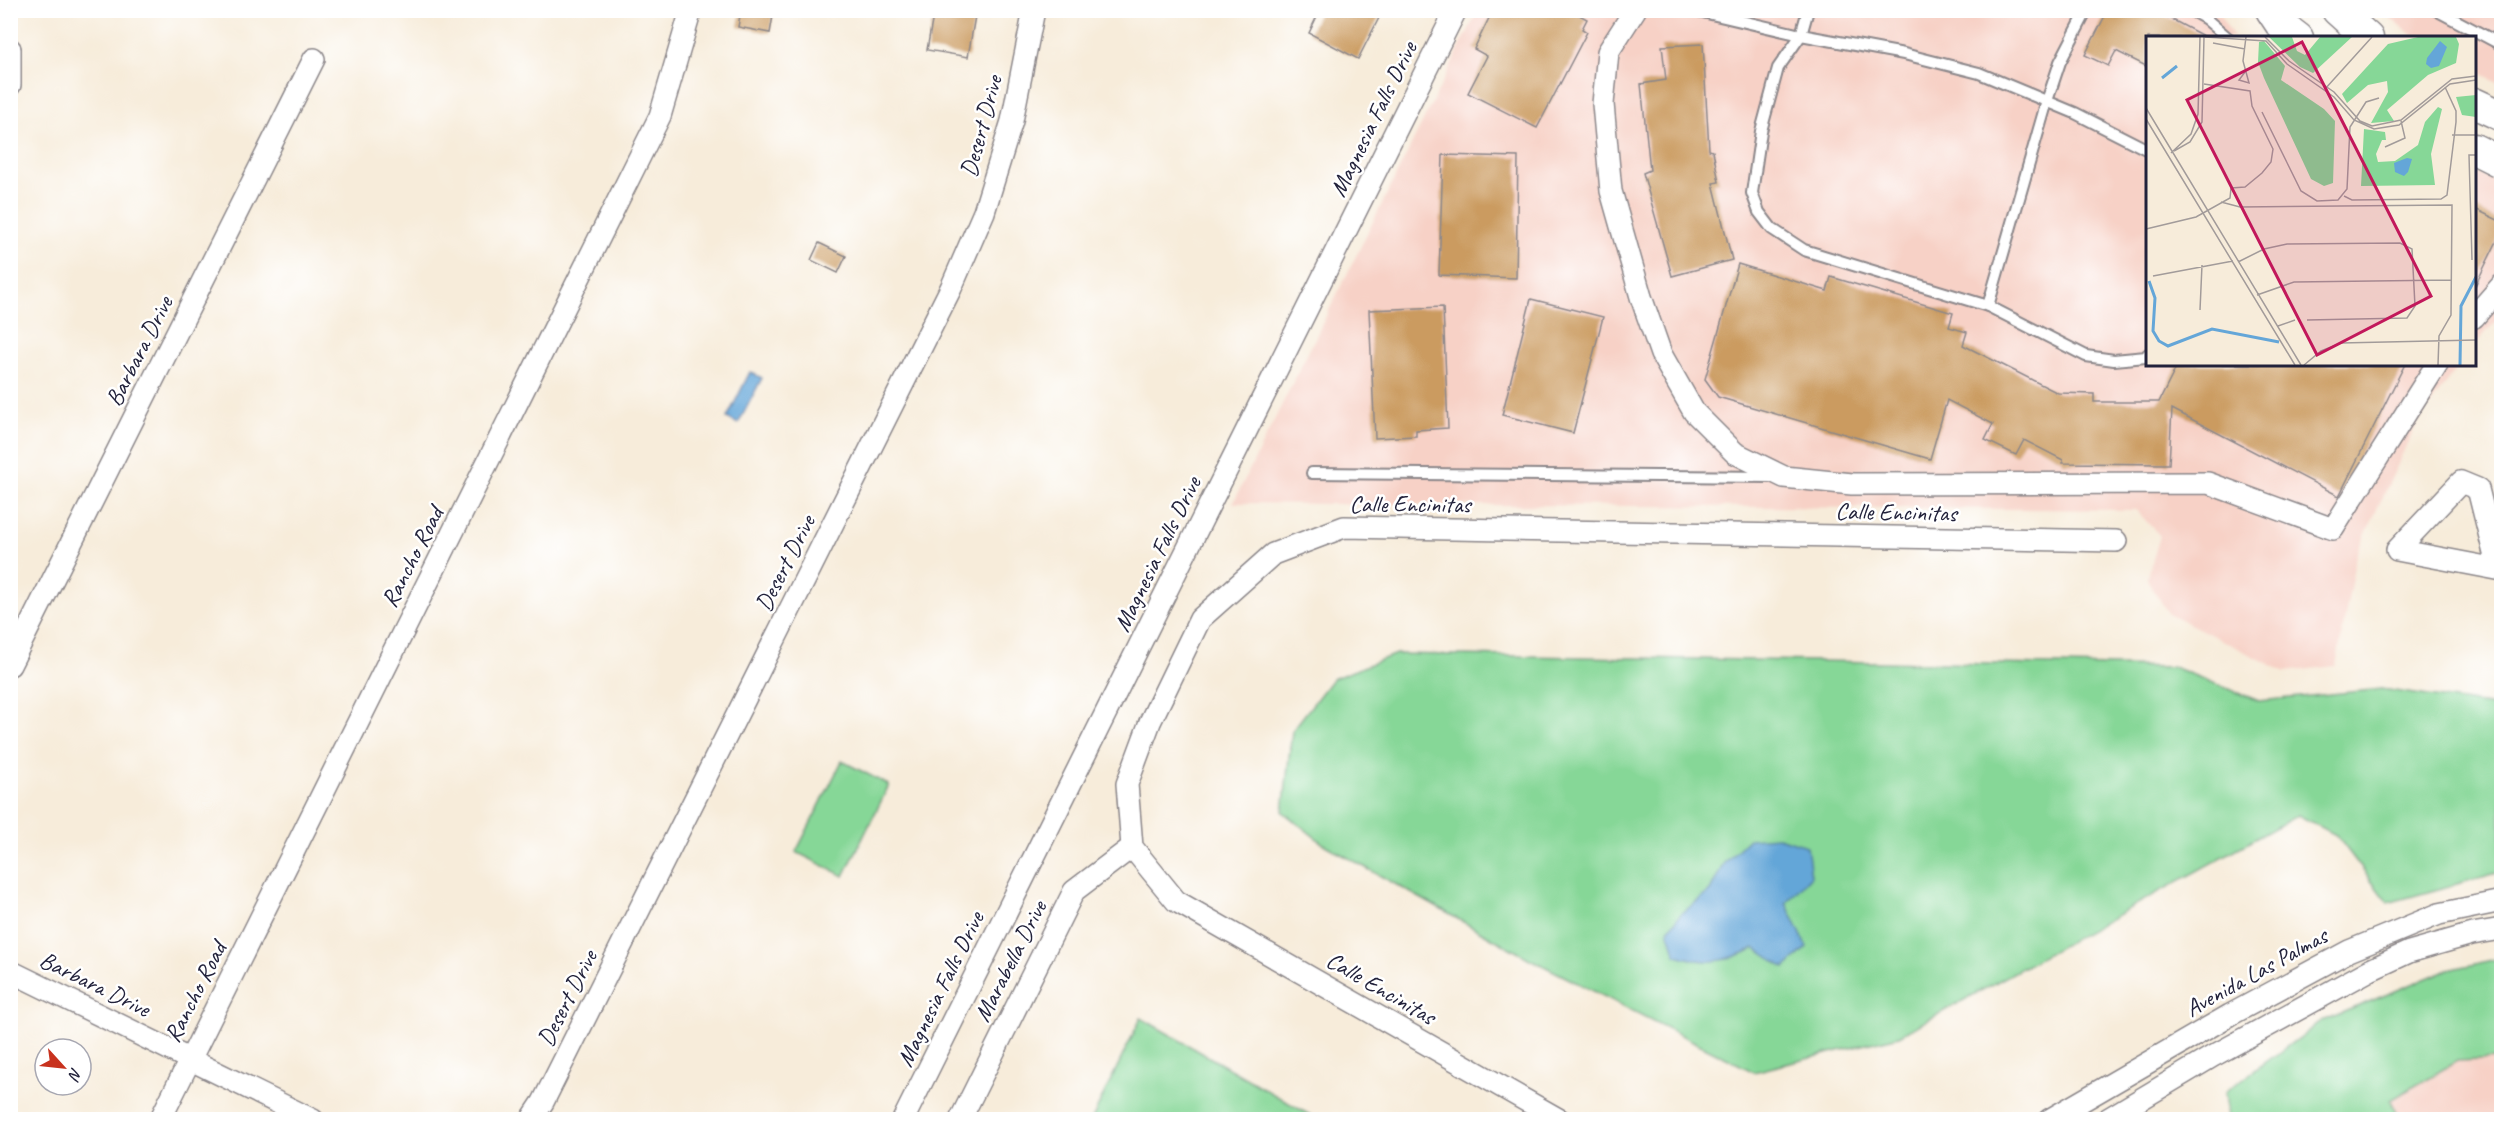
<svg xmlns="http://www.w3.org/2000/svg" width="2512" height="1130" viewBox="0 0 2512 1130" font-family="Caveat,sans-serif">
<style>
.built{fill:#f7d1c6}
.green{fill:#86d797;stroke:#547c69;stroke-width:1.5}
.water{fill:#64a6d8;stroke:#43648a;stroke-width:1.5}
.building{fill:#cb9b61}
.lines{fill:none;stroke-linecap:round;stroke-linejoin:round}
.lane-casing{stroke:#8c878a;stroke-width:14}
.street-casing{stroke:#8c878a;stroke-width:24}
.secondary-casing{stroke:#8c878a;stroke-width:33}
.lane{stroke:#fff;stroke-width:10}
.street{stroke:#fff;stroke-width:21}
.secondary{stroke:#fff;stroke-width:30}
.labels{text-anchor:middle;stroke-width:5;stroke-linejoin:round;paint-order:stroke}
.street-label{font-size:24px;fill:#22223b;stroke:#fff}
.inset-river{fill:none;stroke:#64a6d8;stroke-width:3}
.inset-road{fill:none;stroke:#a29b9a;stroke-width:1.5}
.view{fill:#c2185b;fill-opacity:0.15;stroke:#c2185b;stroke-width:3}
.inset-edge{fill:none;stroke:#22223b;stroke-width:3}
</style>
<rect width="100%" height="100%" fill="#fff"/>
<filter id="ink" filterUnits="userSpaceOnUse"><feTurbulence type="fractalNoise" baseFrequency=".0167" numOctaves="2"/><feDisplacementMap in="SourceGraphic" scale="12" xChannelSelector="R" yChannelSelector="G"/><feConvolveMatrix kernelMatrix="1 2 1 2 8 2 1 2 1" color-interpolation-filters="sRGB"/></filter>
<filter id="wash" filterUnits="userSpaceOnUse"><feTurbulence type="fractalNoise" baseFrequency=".008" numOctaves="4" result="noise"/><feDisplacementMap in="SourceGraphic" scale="24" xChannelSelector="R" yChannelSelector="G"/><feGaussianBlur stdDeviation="1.35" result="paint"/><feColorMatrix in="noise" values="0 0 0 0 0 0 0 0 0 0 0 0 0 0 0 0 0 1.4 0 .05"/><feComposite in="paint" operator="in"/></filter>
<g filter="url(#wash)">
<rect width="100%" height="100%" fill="#f7ecda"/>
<g class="built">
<polygon points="1478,11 2217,11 2234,37 2148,38 2148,364 2459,365 2416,425 2356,555 2336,666 2285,672 2168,613 2147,579 2160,536 2136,510 1233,503"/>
<polygon points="2381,11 2501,11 2501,84 2475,70 2474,38 2415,37"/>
<polygon points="2474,171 2502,184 2501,316 2475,344"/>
<polygon points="2501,1059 2501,1119 2398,1119 2391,1100 2457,1061"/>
</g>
<g class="green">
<polygon points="1396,654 2173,667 2259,701 2382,689 2501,707 2501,872 2388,903 2336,835 2298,815 1899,1036 1754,1072 1528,958 1325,845 1283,812 1292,731 1332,679"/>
<polygon points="842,761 889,785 844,876 796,852"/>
<polygon points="2501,958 2501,1059 2457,1061 2391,1100 2398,1119 2228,1119 2225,1092 2322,1021 2444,971"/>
<polygon points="1141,1018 1317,1119 1092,1119"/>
</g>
<g class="water">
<polygon points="750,372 762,378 738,424 727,418"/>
<path d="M1778 837 1807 846 1811 876 1786 903 1807 947 1785 968 1755 948C1724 963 1709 965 1676 955L1668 930 1681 914 1710 891 1724 863 1749 839Z"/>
</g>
<g id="blocks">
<g class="building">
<polygon points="741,10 774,10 770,33 738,27"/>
<polygon points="934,10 976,10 968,57 927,50"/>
<polygon points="1320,10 1383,10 1358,59 1309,33"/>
<polygon points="1493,10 1507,16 1510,10 1570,10 1587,19 1582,29 1587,32 1537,128 1468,93 1487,56 1474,49"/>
<polygon points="2108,10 2154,10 2207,38 2148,38 2148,67 2116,51 2108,66 2085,55"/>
<polygon points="1703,44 1709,150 1713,151 1719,182 1713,183 1732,260 1672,276 1643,173 1650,170 1641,84 1666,80 1662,46"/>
<polygon points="1443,155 1518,157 1516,278 1439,275"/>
<polygon points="2475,209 2502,222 2502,231 2475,286"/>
<polygon points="819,243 846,256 838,273 811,260"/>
<polygon points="1738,264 1827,291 1831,277 1953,313 1949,327 1967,332 1963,345 2058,393 2094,394 2094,402 2159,402 2178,364 2405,364 2339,496 2172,409 2169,464 2063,463 2063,460 2024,440 2016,455 1985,440 1993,424 1947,400 1930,459 1718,397 1705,379"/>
<polygon points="1531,299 1603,317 1573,433 1502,415"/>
<polygon points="1443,307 1448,428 1416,430 1416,436 1375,438 1369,310"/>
</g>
</g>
</g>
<g filter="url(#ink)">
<use href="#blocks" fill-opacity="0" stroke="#8c878a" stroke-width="1.5"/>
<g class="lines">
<g class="lane-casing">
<g id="lane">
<polyline points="1694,10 1801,35 1904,54 1979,73 2075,113 2148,150"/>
<polyline points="1808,10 1801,35 1778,68 1761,131 1752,193 1759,212 1772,229 1804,250 1988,306 2086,356 2114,360 2146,357 2148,354"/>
<polyline points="2190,10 2206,19 2228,38"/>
<polyline points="2436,10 2502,45"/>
<polyline points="1988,306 2047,101 2060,62 2087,10"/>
<polyline points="1312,473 1774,477"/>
</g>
</g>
<g class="street-casing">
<g id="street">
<polyline points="1635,10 1608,52 1603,104 1611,191 1641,297 1661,354 1694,412 1735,453 1784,477 1852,484 2208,483 2333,529 2437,364"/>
<polyline points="10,49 10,85"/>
<polyline points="2474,317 2502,285"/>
<polyline points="2498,569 2478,489 2461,482 2397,550 2502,570"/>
<polyline points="10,665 314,59"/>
<polyline points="10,971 313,1120"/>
<polyline points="160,1120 660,116 691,10"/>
<polyline points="531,1120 543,1102 951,288 984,212 1012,121 1034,10"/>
<polyline points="903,1120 1456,10"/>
<polyline points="960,1120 1074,891 1132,847"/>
<polyline points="1560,1120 1176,901 1132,847 1127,784 1150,722 1200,619 1273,554 1344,527 2116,541"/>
<polyline points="2049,1120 2230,1015 2349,951 2439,914 2502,901"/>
<polyline points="2106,1120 2213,1056 2370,970 2409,952 2472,934 2502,929"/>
</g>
</g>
<g class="secondary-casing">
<g id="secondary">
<polyline points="2271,10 2281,25 2298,38"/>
<polyline points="2337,10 2368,38"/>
<polyline points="2474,103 2502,116"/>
<polyline points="2474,149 2502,163"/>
</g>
</g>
<use href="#lane" class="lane"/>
<use href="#street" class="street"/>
<use href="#secondary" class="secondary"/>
</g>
</g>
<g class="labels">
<g class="street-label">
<text transform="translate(1373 119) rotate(-64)" y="8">Magnesia Falls Drive</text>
<text transform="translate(981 126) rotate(-75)" y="8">Desert Drive</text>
<text transform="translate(139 351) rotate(-63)" y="8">Barbara Drive</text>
<text x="1410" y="512">Calle Encinitas</text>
<text transform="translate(1896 512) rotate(1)" y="8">Calle Encinitas</text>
<text transform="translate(1157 554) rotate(-64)" y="8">Magnesia Falls Drive</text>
<text transform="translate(412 557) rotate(-63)" y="8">Rancho Road</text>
<text transform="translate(785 563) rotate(-63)" y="8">Desert Drive</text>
<text transform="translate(1010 961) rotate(-63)" y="8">Marabella Drive</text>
<text transform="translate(2256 972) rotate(-29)" y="8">Avenida Las Palmas</text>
<text transform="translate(95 984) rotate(26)" y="8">Barbara Drive</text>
<text transform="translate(1381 988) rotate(30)" y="8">Calle Encinitas</text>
<text transform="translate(940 989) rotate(-64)" y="8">Magnesia Falls Drive</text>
<text transform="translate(195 992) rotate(-63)" y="8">Rancho Road</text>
<text transform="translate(567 998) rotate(-63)" y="8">Desert Drive</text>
</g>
</g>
<g transform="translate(2146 36)">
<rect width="330" height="330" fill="#f7ecda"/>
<path d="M123 1H146L151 15 159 19 174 1H206L167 37 154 31ZM272 1H310L313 8 310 27 282 39 241 74 248 85 225 87 242 56 241 45 222 49 201 67 196 58 242 8ZM118 5 139 30 135 44 178 73 189 85 187 147 178 150 165 143 118 42 112 26 113 6ZM330 59V81L316 79 310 61ZM292 71 296 73 285 118 289 149 215 150 218 93 239 96 240 104H236L230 118 232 126 249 125 272 109 279 86Z" fill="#86d797"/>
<path d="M294 5 301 11 293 30 285 32 280 28 281 22ZM261 122 266 123 262 136 258 140 249 136 248 127Z" fill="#64a6d8"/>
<path class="inset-river" d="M16 42 31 30M3 245 9 262 7 295 13 305 22 310 66 293 133 306M314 329 315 270 330 241"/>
<path class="inset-road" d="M59 1 120 5 141 28 188 61 208 84 228 93 253 89 304 48 330 44M119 1 143 25 188 56 214 85 226 90 255 84 306 43 330 40M67 7 99 13M99 36 93 44 103 47 97 25 100 1M58 48 104 55 106 70 127 113 125 126 116 137 99 151 85 152M179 53 226 1M0 72 155 329M116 76 155 155 171 165 192 164 201 153 204 91 220 66 233 62M0 83 149 329M306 99H330M239 111 259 102 255 85M28 115 44 106 56 86 58 1M25 117 45 98 52 78 54 1M198 160 206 164 295 163 301 159 310 86V75L299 51M75 166 94 171 306 169 305 279 293 300 292 329M0 193 50 181 84 162 85 152M326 224 323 119H330M92 226 118 213 141 208 254 207 266 213 269 270 261 282 161 284M7 240 87 225M111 259 148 246 306 244M54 274 56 229M132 290 149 284M158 329 175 315 195 307 330 304"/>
<path class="view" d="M156 6 285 260 171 319 41 64Z"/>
<rect width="330" height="330" class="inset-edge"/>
</g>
<rect width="2512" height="1130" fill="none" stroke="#fff" stroke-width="36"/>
<g transform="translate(63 1067) rotate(117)"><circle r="28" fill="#ffffff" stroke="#a7a7b1" stroke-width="1.5"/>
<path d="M0-4.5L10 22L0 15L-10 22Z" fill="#c8321e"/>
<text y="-9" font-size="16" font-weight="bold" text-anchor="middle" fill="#22223b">N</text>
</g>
</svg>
